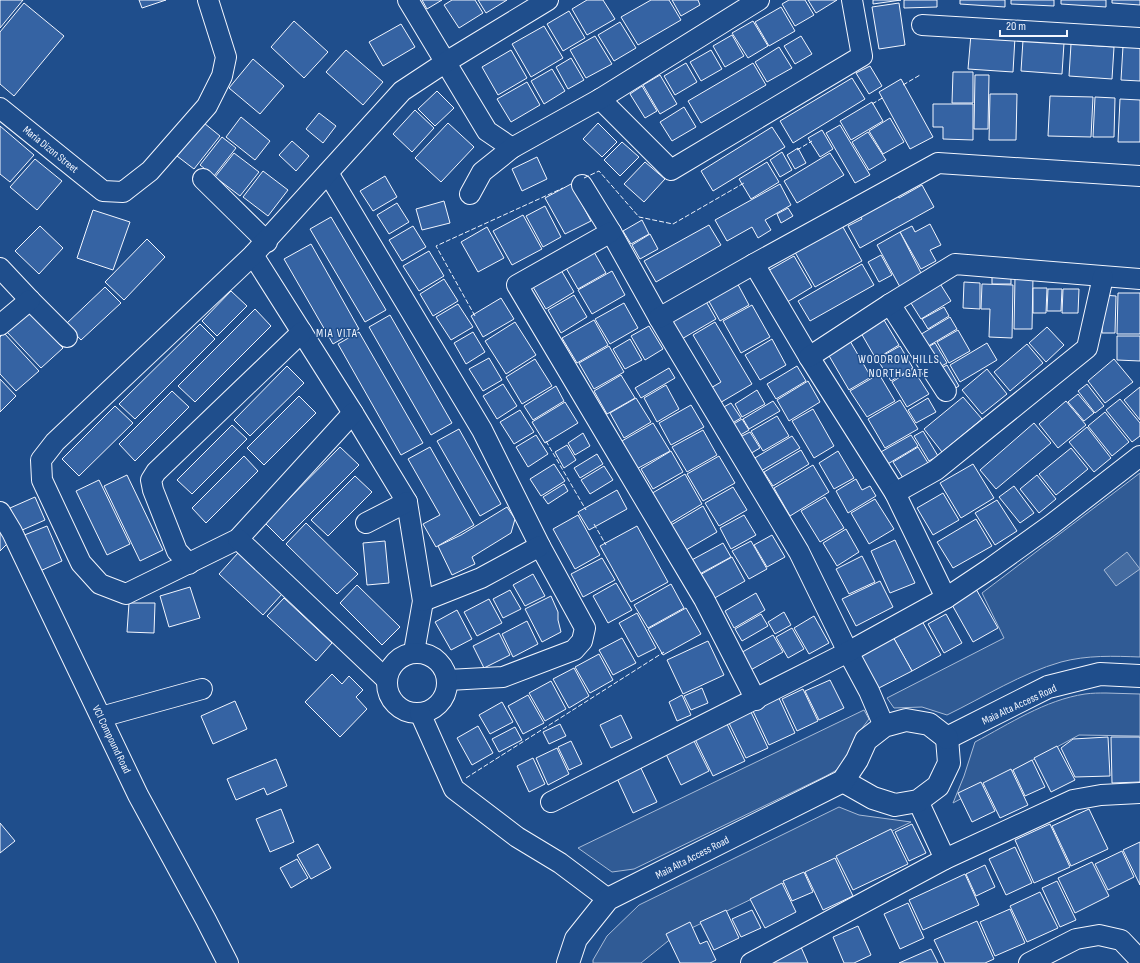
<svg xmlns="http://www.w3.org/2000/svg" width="1140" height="963" viewBox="0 0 1140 963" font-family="'Sofia Sans Condensed',sans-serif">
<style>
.green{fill:#305b95;stroke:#a8bbd7}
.water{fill:#446ba0;stroke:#a8bbd7}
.building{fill:#3563a3;stroke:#f2f6ff}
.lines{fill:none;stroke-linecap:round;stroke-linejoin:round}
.minor-casing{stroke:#f2f6ff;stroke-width:22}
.tertiary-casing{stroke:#f2f6ff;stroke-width:24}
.minor{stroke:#1f4e8c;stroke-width:20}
.tertiary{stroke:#1f4e8c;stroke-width:22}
.fence{stroke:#f2f6ff;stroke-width:1;stroke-dasharray:5 2;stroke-linecap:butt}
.labels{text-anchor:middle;stroke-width:3;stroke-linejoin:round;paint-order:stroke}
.street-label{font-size:11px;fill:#f2f6ff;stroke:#1f4e8c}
.neighbourhood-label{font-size:12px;letter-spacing:1px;fill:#f2f6ff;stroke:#1f4e8c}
</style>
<rect width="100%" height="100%" fill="#1f4e8c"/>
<g class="green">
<path d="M1140 473V657C1114 656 1087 655 1061 662 1022 673 984 697 947 715L922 707 894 708 887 698 1004 638 982 593Z"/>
<path d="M1106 693 1140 694V736L1079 735 953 803 964 776 975 742C1009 724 1045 700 1085 694 1092 693 1099 693 1106 693Z"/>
<polygon points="864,710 869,719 854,739 844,766 826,776 634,869 612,872 578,848"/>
<polygon points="839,807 859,815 911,822 673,937 641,963 593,963 593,960 607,936 639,905"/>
</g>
<polygon class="water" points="1127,552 1140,569 1116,586 1104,570"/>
<g class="building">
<polygon points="0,0 23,0 0,28"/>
<polygon points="139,0 166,0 142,8"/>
<polygon points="422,0 442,0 427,9"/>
<polygon points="452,0 475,0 483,13 459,28 444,5"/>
<polygon points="478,0 507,0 486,13"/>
<polygon points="587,0 603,0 615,19 587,35 572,9"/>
<polygon points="651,0 669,0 681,20 638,45 621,17"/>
<polygon points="672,0 698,0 700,5 681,16"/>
<polygon points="789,0 805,0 814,15 795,26 782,4"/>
<polygon points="808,0 837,0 816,13"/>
<polygon points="873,0 901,0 873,4"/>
<polygon points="904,0 937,0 937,7 904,8"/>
<polygon points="960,0 1005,0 1005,7 960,4"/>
<polygon points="1011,0 1054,0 1054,6 1011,4"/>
<polygon points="1061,0 1106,0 1106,7 1061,4"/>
<polygon points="1112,0 1140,0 1140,5 1112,3"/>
<polygon points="24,3 64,36 14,96 0,84 0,32"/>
<polygon points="899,3 905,45 879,49 872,7"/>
<polygon points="781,7 795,31 769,46 755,22"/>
<polygon points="569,11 585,38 563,51 547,24"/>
<polygon points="294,21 328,52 304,78 271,47"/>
<polygon points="753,21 768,46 748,58 732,33"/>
<polygon points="620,22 636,48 614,61 598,35"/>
<polygon points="401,24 415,47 383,66 369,42"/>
<polygon points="544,26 563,58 531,77 512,44"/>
<polygon points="971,34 1015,37 1013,72 968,69"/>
<polygon points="732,35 744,56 725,67 713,46"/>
<polygon points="595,36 612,64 586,78 570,50"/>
<polygon points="801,36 812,54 795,64 784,46"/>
<polygon points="1023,40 1064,43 1062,74 1021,71"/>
<polygon points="1071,44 1114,47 1112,79 1069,76"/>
<polygon points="1123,46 1140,47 1140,81 1121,80"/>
<polygon points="779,47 792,68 767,82 755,62"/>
<polygon points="346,50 383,82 363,105 326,72"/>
<polygon points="511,50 527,78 498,95 482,67"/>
<polygon points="711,50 722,69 701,81 690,62"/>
<polygon points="571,58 584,80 568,89 556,67"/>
<polygon points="253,59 284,86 260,114 229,88"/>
<polygon points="686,63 697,82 675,95 664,76"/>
<polygon points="753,63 766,85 701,123 688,101"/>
<polygon points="870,66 882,86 869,94 856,73"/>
<polygon points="552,69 565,91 544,104 531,81"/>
<polygon points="953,72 973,72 973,103 952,103"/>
<polygon points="660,75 677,104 660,114 643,85"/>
<polygon points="975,75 989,75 988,129 974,129"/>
<polygon points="852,78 865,99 793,143 780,121"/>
<polygon points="901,79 933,137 910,149 879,92"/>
<polygon points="527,82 540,105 511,122 497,99"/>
<polygon points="642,86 657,111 645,118 630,94"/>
<polygon points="437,91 454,108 435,126 418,109"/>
<polygon points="990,94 1017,94 1016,140 989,140"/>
<polygon points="1050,96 1093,97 1091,137 1048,136"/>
<polygon points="1095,97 1115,98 1114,137 1093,137"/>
<polygon points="1120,99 1140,100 1140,142 1118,142"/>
<polygon points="872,102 883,121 851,140 840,121"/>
<polygon points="933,104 973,104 973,140 943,139 943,127 933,127"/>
<polygon points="684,107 696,127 672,141 660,122"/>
<polygon points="415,110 434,128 412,152 393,134"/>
<polygon points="319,113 336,126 323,143 306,129"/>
<polygon points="241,117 270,141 255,160 226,137"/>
<polygon points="890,118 904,142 883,154 869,131"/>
<polygon points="204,123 220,136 194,169 177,156"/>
<polygon points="448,123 474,147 441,182 415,158"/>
<polygon points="598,123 617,142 602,157 583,139"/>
<polygon points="840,125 870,175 855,183 826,133"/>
<polygon points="0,126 34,155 10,182 0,174"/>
<polygon points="772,127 785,147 713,191 701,171"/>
<polygon points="822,130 833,149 820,157 808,138"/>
<polygon points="868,132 886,160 869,170 852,142"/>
<polygon points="222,137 236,148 214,176 200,165"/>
<polygon points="292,141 309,156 296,171 279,155"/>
<polygon points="622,142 639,157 620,176 604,160"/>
<polygon points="798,148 806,163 795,169 787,155"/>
<polygon points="782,152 792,170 780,177 770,160"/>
<polygon points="234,153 259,172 240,196 215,177"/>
<polygon points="830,153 844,175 797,203 784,181"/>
<polygon points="537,157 547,179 522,191 512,169"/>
<polygon points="35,159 62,181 37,210 10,187"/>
<polygon points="645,162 665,179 644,202 624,184"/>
<polygon points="767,162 779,182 751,199 739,179"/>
<polygon points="263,171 288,190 268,216 243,197"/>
<polygon points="385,176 397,197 373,211 360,191"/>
<polygon points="571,184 591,221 565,234 545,198"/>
<polygon points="780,184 791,205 765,220 771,230 758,238 752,227 727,241 715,220"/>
<polygon points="922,185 934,207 860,248 848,226 862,219 856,209 894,188 899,198"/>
<polygon points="444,201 450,223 422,230 416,209"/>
<polygon points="397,203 409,222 389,234 377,215"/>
<polygon points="545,206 561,237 543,247 526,216"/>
<polygon points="788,208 793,216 781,223 777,214"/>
<polygon points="93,210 130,222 113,270 77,258"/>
<polygon points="523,215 542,249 512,265 493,231"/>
<polygon points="331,217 386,310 365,322 310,229"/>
<polygon points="642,220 649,234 631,244 623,231"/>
<polygon points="839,220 862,261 815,287 792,247"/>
<polygon points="930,224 941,245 930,250 936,261 921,269 900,232 912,226 915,232"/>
<polygon points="709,225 721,245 656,282 644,261"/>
<polygon points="40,226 63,248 39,274 15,251"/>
<polygon points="413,226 426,247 402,261 389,240"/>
<polygon points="487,227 504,258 478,272 461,242"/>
<polygon points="900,232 922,275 900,287 877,245"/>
<polygon points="650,234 658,249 640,259 632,245"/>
<polygon points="147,239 165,257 124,300 105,282"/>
<polygon points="311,244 359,329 333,344 284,259"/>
<polygon points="429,251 444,276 419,291 403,266"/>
<polygon points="594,252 606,273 578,289 566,268"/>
<polygon points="881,255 892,275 879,282 868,262"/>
<polygon points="794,256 812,287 784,304 766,272"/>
<polygon points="862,264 874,285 810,321 798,301"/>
<polygon points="561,270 574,292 546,309 533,287"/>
<polygon points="612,271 625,295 592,314 578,290"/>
<rect x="992" y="275" width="19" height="9"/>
<polygon points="1015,277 1033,277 1032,329 1014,329"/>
<polygon points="444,279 458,301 433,316 420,294"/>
<polygon points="735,279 749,305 720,321 706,296"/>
<polygon points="939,282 951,301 921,319 909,300"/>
<polygon points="964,282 980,283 980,309 963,308"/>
<polygon points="982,284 1013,285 1012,338 989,337 990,309 981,309"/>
<polygon points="105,287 121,303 81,340 66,324"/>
<polygon points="1033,288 1047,288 1046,313 1033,313"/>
<polygon points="1048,289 1062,289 1061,311 1047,311"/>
<polygon points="1063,289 1079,289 1078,313 1062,313"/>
<polygon points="231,291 247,306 217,336 202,321"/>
<polygon points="1118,293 1140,293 1140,334 1117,334"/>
<polygon points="574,295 587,317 561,333 548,310"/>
<polygon points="1103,295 1116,296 1115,333 1102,333"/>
<polygon points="501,298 514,319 483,337 471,316"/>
<polygon points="704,298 716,319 680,340 668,318"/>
<polygon points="624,303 638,328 610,344 595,319"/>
<polygon points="458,304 473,327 451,340 436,317"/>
<polygon points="752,305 770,337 741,353 723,321"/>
<polygon points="944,307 949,316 928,329 922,319"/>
<polygon points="255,309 271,326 195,402 178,386"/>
<polygon points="29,311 63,348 41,368 6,331"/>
<polygon points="390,315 452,423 431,435 369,327"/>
<polygon points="950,317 957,329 925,348 918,336"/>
<polygon points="594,320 608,345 577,363 562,338"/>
<polygon points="884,320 899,345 876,359 861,333"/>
<polygon points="515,322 536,355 506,374 485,341"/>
<polygon points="715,322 752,384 718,404 709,389 721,382 693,335"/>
<polygon points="200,324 215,339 135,419 119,404"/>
<polygon points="649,326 663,349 645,360 631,336"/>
<polygon points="1047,327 1064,345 1046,362 1029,343"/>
<polygon points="958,330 970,351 949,363 937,342"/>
<polygon points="359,332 423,443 401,455 338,344"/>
<polygon points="473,332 485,352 466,364 454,343"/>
<polygon points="4,333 39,371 16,391 0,374 0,337"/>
<polygon points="1117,336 1140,336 1140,361 1117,360"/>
<polygon points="630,339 642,360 625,369 613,349"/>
<polygon points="772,339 786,365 760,380 745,355"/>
<polygon points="850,341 871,377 849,390 828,354"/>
<polygon points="935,343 947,363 936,369 925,349"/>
<polygon points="987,343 997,360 960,382 950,365"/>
<polygon points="1027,344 1043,363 1010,391 994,372"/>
<polygon points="609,346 624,372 594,389 579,363"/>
<polygon points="900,346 913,368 891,381 877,359"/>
<polygon points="489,358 502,380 483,391 469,369"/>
<polygon points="535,359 552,386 522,404 506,377"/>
<polygon points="1114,359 1133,382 1105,403 1088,381"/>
<polygon points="947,365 959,386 949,392 936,371"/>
<polygon points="287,366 304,383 250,436 234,420"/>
<polygon points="797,366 806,381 776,399 767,384"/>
<polygon points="669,368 675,378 641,398 635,388"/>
<polygon points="913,369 929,394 907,407 892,382"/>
<polygon points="987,369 1007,394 982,414 962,390"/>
<polygon points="879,374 895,401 867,417 850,391"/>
<polygon points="621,375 635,398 607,414 594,391"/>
<polygon points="0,379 16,396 0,412"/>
<polygon points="808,381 820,402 789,421 777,400"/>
<polygon points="503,384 517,406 497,419 483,396"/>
<polygon points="1087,384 1104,406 1095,413 1078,391"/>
<polygon points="666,385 679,409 657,422 644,398"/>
<polygon points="556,386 564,401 533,420 524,406"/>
<polygon points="1140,387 1140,420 1124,400"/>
<polygon points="757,390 765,404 742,417 735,404"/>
<polygon points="172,391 189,407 135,461 119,444"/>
<polygon points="1078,394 1094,413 1084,421 1068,402"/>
<polygon points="299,396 316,413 264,465 247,448"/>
<polygon points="963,397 982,419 942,452 924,429"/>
<polygon points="636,398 651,422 624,438 610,413"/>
<polygon points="928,398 936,412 916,423 908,410"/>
<polygon points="1120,399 1140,423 1140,436 1132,442 1106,410"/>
<polygon points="900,400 918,429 885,448 868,419"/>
<polygon points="773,401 780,411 749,429 743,419"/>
<polygon points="1066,401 1086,425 1058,448 1039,424"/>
<polygon points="565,402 578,423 545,443 532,422"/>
<polygon points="731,403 741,418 729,425 720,409"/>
<polygon points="691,405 704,427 671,445 659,423"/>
<polygon points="115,406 133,423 79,476 62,459"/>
<polygon points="813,409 834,446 814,458 792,421"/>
<polygon points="520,410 534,432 514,444 500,422"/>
<polygon points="1105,412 1129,442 1112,456 1088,426"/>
<polygon points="777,416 789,436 763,451 751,431"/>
<polygon points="742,419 749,430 737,437 730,426"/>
<polygon points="653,423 670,451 631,472 615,445"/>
<polygon points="1034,423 1051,443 996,489 980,470"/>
<polygon points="232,425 247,439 192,494 177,480"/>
<polygon points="1087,427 1111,458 1094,472 1069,442"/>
<polygon points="459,429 501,504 480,516 437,441"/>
<polygon points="703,430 717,455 687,472 672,447"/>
<polygon points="923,431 938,456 929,461 914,436"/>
<polygon points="750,432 760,448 748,455 738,438"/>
<polygon points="583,433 590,446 575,455 568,443"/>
<polygon points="536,435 548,454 528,467 516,447"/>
<polygon points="911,435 918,446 886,465 879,453"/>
<polygon points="792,436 800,448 761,471 753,459"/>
<polygon points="567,445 576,460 564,468 555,452"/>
<polygon points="340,447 359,465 283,541 265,523"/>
<polygon points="430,447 474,525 436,547 423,524 440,515 408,459"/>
<polygon points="918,447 928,463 903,478 893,462"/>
<polygon points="1071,448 1088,469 1056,495 1039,474"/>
<polygon points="801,450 809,464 773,486 764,472"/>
<polygon points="671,451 683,472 653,489 641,469"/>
<polygon points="838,451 854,478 834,489 819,463"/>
<polygon points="597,454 603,464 580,478 574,468"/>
<polygon points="244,456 258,471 206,523 192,508"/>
<polygon points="719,456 735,483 703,501 687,474"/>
<polygon points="554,464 565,481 541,496 530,479"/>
<polygon points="973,464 994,498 961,518 940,483"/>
<polygon points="813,465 829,492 790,516 774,488"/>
<polygon points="604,466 613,480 590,494 581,480"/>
<polygon points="685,474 702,504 667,525 649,495"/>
<polygon points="127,475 163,550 140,561 104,486"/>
<polygon points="1037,475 1056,499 1039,513 1020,489"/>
<polygon points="355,476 372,492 328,536 311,520"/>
<polygon points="856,479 862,490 870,486 876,496 848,513 836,491"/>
<polygon points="99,480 130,544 107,555 76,491"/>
<polygon points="564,484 568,491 548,504 543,497"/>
<polygon points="1014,486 1034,513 1020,523 999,497"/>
<polygon points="733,487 747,510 719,526 705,503"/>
<polygon points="617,490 627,509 589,530 578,512"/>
<polygon points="943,493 959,520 933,535 917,508"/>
<polygon points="35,497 45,520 20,531 10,508"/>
<polygon points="825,497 844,528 820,542 801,511"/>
<polygon points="875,499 894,529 869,544 851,513"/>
<polygon points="997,500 1017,531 995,545 975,513"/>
<polygon points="703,506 717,532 686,550 671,525"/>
<polygon points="507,507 515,519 511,533 472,557 475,564 452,575 438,546 461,535"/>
<polygon points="578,515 600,555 575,569 553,529"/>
<polygon points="744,515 756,535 731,549 720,528"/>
<polygon points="976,519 992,546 953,568 937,542"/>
<polygon points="306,523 358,574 337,594 286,544"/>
<polygon points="47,526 62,561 38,572 22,536"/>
<polygon points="637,526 668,582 631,602 600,546"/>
<polygon points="0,528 11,540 0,551"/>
<polygon points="846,529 859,552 837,566 823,543"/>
<polygon points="772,535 785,557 767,567 754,545"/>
<polygon points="895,540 915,583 890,593 871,551"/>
<polygon points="385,541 389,583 367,585 363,543"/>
<polygon points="751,541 767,569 749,579 732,551"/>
<polygon points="723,543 731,557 696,576 688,562"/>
<polygon points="238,553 282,594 263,615 219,574"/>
<polygon points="862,556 875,582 849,594 836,569"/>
<polygon points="732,557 745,581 711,600 698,576"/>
<polygon points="602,558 615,580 583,597 571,574"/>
<polygon points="533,574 545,596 525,606 513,585"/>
<polygon points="880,581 893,607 856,626 842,599"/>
<polygon points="616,583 632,610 608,623 593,596"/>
<polygon points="671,584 684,608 648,628 634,605"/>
<polygon points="357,585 400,627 382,645 340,603"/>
<polygon points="190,587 200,618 169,627 160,596"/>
<polygon points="976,589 998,628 973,642 951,603"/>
<polygon points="510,590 521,609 503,618 493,599"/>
<polygon points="756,593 765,610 734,628 725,611"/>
<polygon points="551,596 558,612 558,620 561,632 542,642 525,609"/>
<polygon points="284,598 332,643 316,661 267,616"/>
<polygon points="489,599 502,623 477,636 464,612"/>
<polygon points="129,603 155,603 154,633 127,632"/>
<polygon points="686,608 701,634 663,655 648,629"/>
<polygon points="457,610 472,639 451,650 435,622"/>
<polygon points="784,612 791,625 775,634 768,622"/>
<polygon points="637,613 656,648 638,657 619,623"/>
<polygon points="761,614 768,626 742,641 735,629"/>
<polygon points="946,614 962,643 944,653 928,624"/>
<polygon points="814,616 829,643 809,654 794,628"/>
<polygon points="527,621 538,644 513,657 502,634"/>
<polygon points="922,621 941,655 912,671 893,637"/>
<polygon points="792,628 804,649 788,658 776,637"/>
<polygon points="499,633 510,655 484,668 473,646"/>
<polygon points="773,635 783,652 747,672 737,655"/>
<polygon points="892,635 912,671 875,690 860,652"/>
<polygon points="622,638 636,663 613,675 599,650"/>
<polygon points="708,641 724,675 683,694 667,660"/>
<polygon points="599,654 613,680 590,693 575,667"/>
<polygon points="574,668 589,696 569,708 553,679"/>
<polygon points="332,674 342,684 349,676 363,690 356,697 367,709 340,737 305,702"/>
<polygon points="830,680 844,708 819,720 805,691"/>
<polygon points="551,681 566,709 545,721 529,693"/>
<polygon points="702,688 708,703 691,710 684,696"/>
<polygon points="803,689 818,721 797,731 782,699"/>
<polygon points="528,695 544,723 523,734 508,706"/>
<polygon points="682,695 691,715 677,721 669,702"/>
<polygon points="778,696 795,733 769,745 752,709"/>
<polygon points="235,701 247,729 213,744 201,716"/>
<polygon points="502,702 513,722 490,734 479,715"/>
<polygon points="750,710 768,748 746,758 728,721"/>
<polygon points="621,715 632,738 611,748 600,725"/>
<polygon points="726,722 745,761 713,776 694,737"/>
<polygon points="560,724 566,736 549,744 543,732"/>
<polygon points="478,726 493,753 472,765 457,738"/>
<polygon points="515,727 522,740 499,752 492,739"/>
<polygon points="692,737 709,771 681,785 664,750"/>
<polygon points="1108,737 1110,776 1075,777 1061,748 1073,739"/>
<polygon points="1111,737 1140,737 1140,782 1112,783"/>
<polygon points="571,741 582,764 569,770 558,747"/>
<polygon points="1057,746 1075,780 1051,792 1034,758"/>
<polygon points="557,748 569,774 548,785 536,758"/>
<polygon points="533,758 545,784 529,792 517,766"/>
<polygon points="276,759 287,786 267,795 264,788 236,800 227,779"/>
<polygon points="1032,760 1045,787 1025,796 1013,770"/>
<polygon points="639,764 657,802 633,813 615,774"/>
<polygon points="1011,769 1028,805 1000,818 983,783"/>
<polygon points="981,782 995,811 972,822 958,793"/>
<polygon points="281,809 294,842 270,852 256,819"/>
<polygon points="1089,809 1108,849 1071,866 1052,826"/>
<polygon points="0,823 15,841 0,853"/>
<polygon points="912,824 926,853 909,861 895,832"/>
<polygon points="1050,824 1070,867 1034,883 1015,840"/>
<polygon points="891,829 908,864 853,890 836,856"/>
<polygon points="1140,842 1140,885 1123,850"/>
<polygon points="318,844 331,868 311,879 297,855"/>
<polygon points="1015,847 1032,883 1006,895 989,859"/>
<polygon points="1122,851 1134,877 1108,890 1095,864"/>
<polygon points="835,858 853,896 823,910 805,872"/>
<polygon points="297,859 308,878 291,888 280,868"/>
<polygon points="1092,862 1109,896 1075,913 1058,878"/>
<polygon points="985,865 995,887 976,896 966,874"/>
<polygon points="804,872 813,892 792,901 783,881"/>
<polygon points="965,874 979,905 923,930 909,900"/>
<polygon points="1057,881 1076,920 1060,927 1042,888"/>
<polygon points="782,883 796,912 765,928 750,899"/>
<polygon points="1040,892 1058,928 1027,942 1010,906"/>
<polygon points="908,903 924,938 900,949 884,914"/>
<polygon points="1010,909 1025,943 995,956 980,922"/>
<polygon points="726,910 739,938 714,950 700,922"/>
<polygon points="752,910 761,928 741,937 732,919"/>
<polygon points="977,921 994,959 985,963 945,963 934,940"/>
<polygon points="690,922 700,944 707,941 716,960 710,963 680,963 666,934"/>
<polygon points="858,926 871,955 854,963 844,963 833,937"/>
<polygon points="801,947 808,963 772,963"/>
<polygon points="931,949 938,963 899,963"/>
</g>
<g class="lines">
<g class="minor-casing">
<g id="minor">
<polyline points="408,0 487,131 512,148"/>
<polyline points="922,25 1140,38"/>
<polyline points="600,99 671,170 862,56 852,0"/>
<polyline points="0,108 103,191 123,192 150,171 207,106 222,76 226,57 208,0"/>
<polyline points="328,173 482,430 540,546 585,628 582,641 574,650 503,677 448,680"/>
<polyline points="203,179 267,242"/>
<polyline points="582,185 611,232 659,318 799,552 848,652 869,691 884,726"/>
<polyline points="470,194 482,172 512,148 600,99 759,0"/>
<polyline points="611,232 517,285 704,599 756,700"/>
<polyline points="253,255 353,413 407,502 423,601 414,652"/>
<polyline points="754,264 809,357 895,493 946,598"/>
<polyline points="0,268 30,300 67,337"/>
<polyline points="890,304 946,391"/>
<polyline points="659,318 754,264 938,163 1140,176"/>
<polyline points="0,325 30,300"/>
<polyline points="809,357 890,304 955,264 1140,279"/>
<polyline points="353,413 238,539 126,594 100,584 81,563 42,480 41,460 55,442 253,255 402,91 446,62 548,0"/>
<polyline points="895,493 936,470 1087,348 1103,277"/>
<polyline points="0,512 12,532 138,795 206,920 228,963"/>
<polyline points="366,523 407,502"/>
<polyline points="238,539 387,680"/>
<polyline points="189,564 177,551 153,490 151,480 156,472 302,332"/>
<polyline points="423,601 481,578 540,546"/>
<circle cx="417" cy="683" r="30"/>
<polyline points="420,713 454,789 517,837 560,863 608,899"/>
<polyline points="101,717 202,689"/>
<polyline points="918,801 945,859"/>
<polyline points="551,802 848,652 946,598 991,568 1051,525 1140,456"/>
<polyline points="751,963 945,859 1073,800 1101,795 1140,793"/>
<polyline points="1029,963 1076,939 1099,935 1121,940 1140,960"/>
</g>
</g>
<g class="tertiary-casing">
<g id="tertiary">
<polyline points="947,738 1048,687 1100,674 1140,676"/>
<polyline points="843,781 873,798 895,805 918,801 938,786 949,763 947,738"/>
<polyline points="568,963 576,939 608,899 843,781 857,760 866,740 884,726 906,720 929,724 947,738"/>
</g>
</g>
<use href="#minor" class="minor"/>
<use href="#tertiary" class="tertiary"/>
<g class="fence">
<polyline points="903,85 920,75"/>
<polyline points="872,104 884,97"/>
<polyline points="797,150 812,141"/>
<polyline points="584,178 599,171 639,217 673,224 744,183"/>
<polyline points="475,316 436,246 563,188"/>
<polyline points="546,441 586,510"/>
<polyline points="594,524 606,545"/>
<polyline points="466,778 664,652"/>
</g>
</g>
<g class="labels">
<g class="street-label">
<text transform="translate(51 149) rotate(39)" y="4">Maria Dizon Street</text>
<text transform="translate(1019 704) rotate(-25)" y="4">Maia Alta Access Road</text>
<text transform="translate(112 739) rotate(64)" y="4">VCI Compound Road</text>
<text transform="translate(692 857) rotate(-27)" y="4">Maia Alta Access Road</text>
</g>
<g class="neighbourhood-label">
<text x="337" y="337">MIA VITA</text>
<text x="899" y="363">WOODROW HILLS<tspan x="899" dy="14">NORTH GATE</tspan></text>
</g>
</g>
<path d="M1000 30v6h67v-6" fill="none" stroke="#f2f6ff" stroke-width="2"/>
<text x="1006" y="30" font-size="12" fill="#f2f6ff" stroke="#1f4e8c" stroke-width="3" paint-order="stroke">20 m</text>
</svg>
